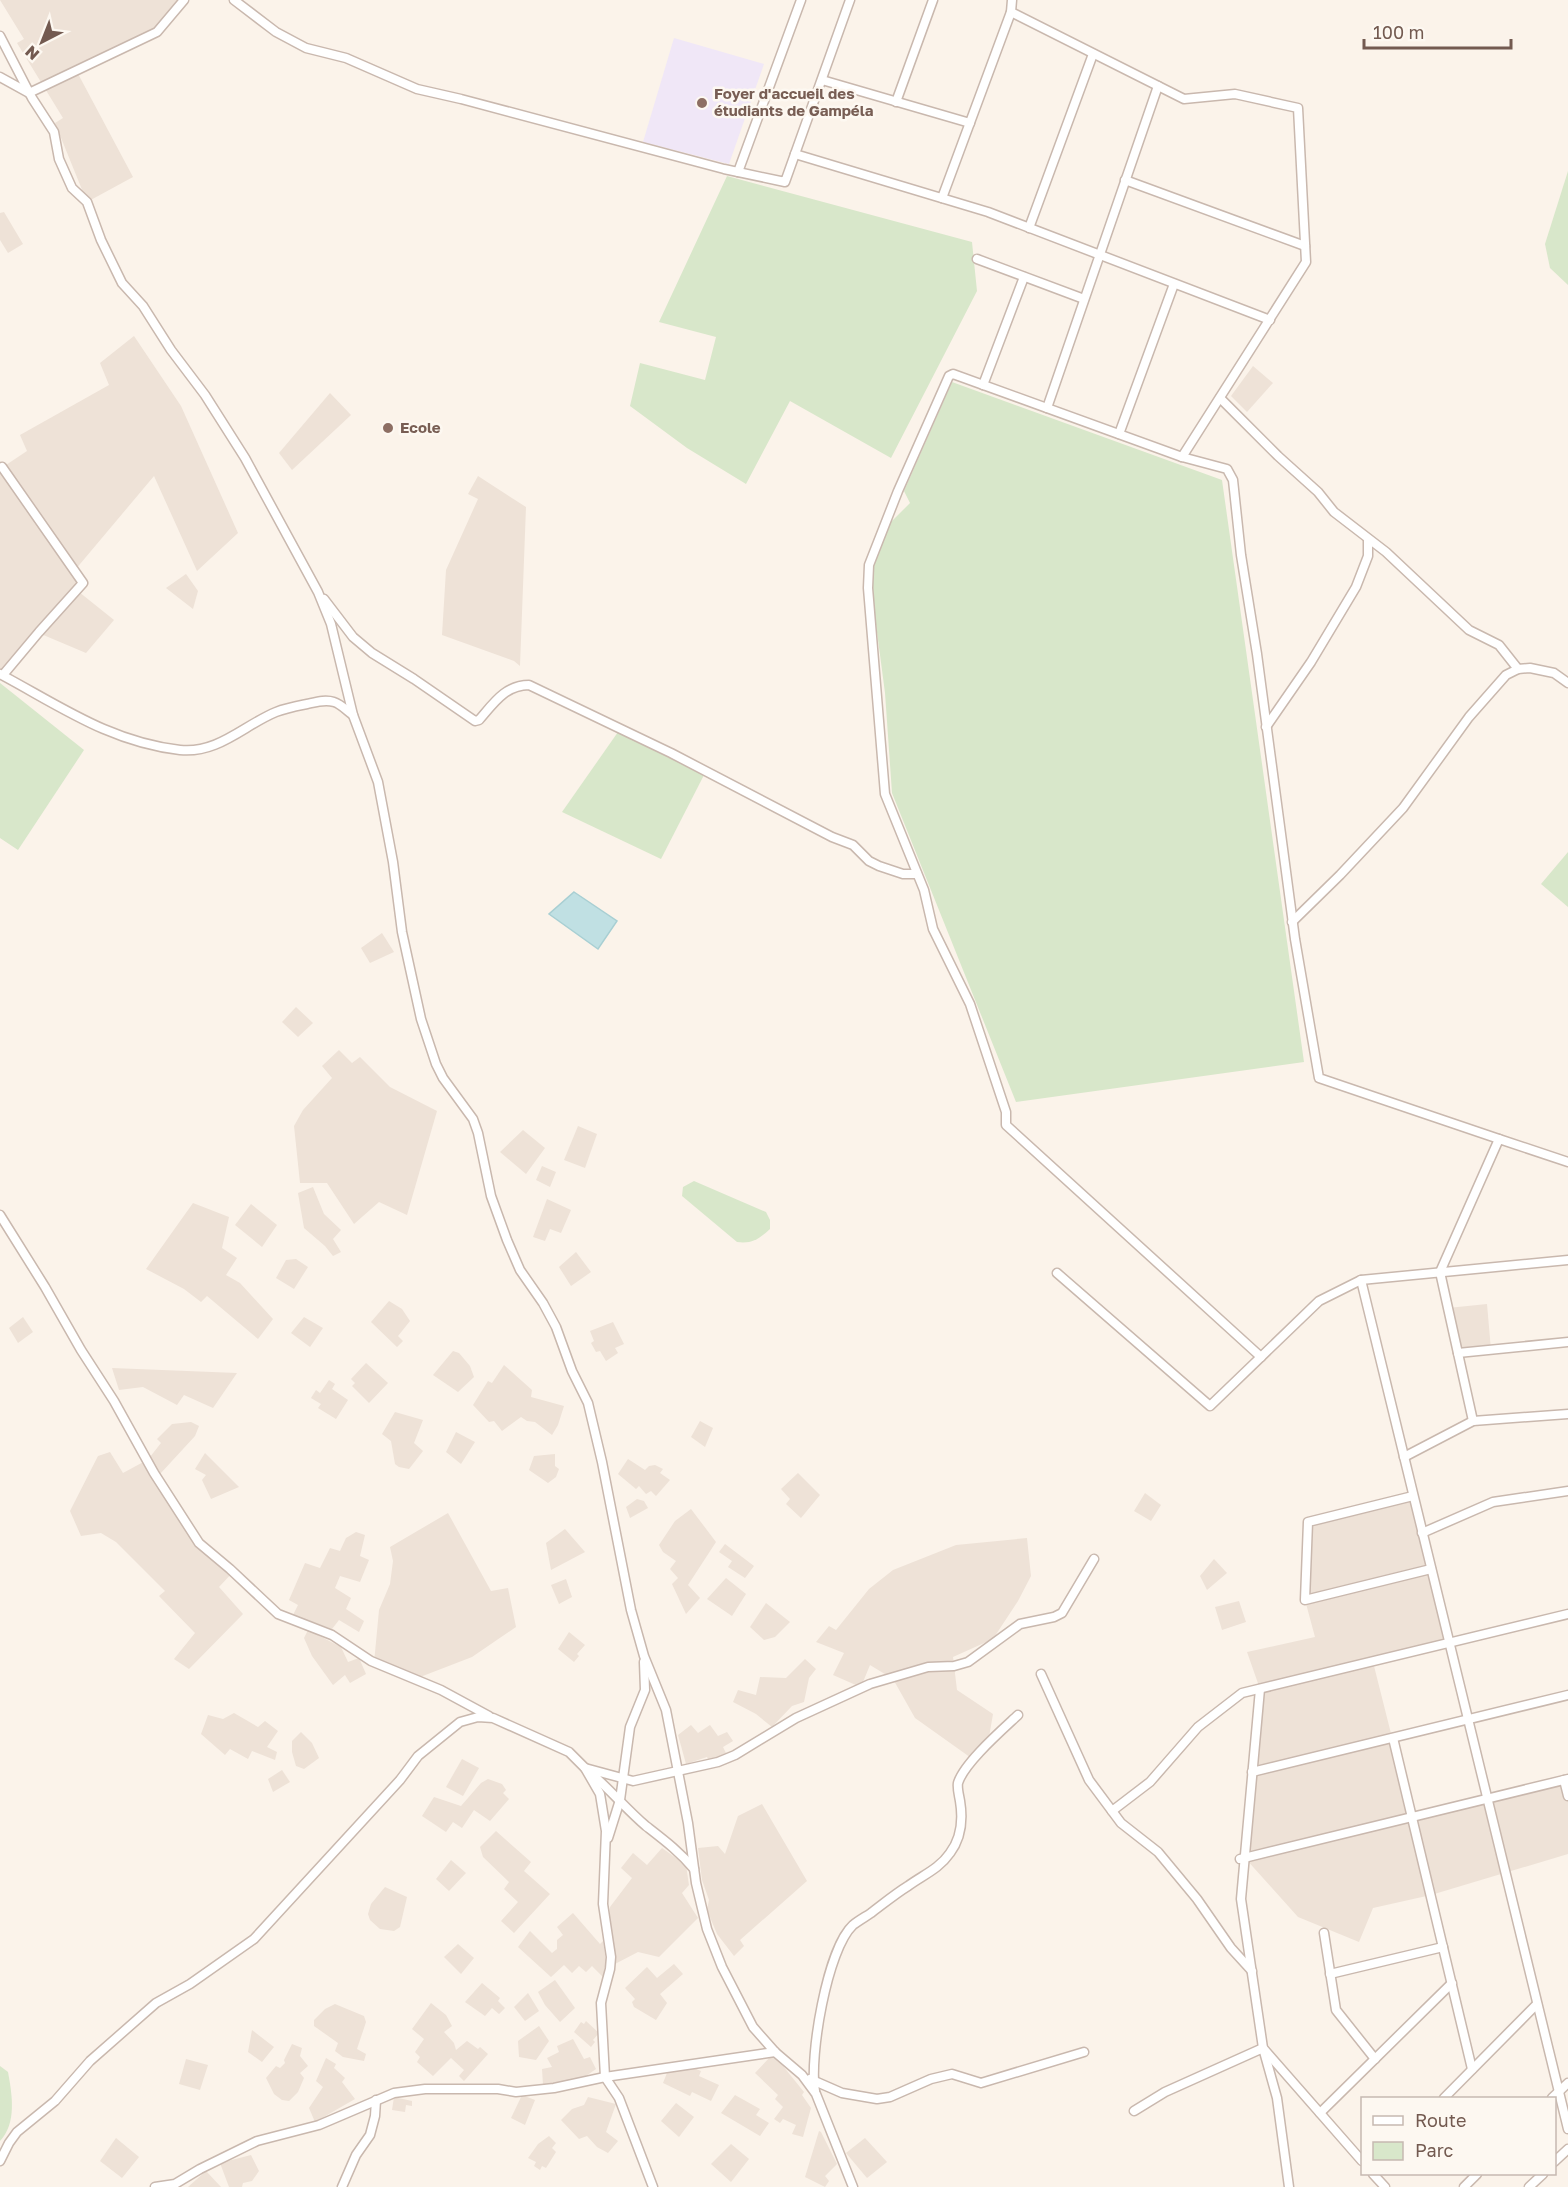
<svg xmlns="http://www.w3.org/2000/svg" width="1568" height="2187" viewBox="0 0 1568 2187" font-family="'Golos Text',sans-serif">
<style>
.residential{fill:#eee2d7}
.education{fill:#f0e7f7}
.green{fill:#d8e7ca}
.water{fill:#c0e0e3;stroke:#a8cfd3;stroke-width:1.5}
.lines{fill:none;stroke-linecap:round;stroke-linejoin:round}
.street-casing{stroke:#c9b8ae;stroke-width:11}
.street{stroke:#fff;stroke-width:8}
.education-dot{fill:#8d6e63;stroke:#fdf8f1;stroke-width:2}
.labels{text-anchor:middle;stroke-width:5;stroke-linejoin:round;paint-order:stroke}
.education-label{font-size:15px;font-weight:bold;fill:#785e54;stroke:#fdf8f1;text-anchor:start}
</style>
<rect width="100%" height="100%" fill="#fbf3ea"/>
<g class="residential">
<polygon points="0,0 184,0 157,32 76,70 133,177 87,202 55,123 63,118 17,43 24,39"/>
<polygon points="4,212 23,244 8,253 0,240 0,213"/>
<polygon points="134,336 181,406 238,533 197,571 154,476 75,570 83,583 0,674 0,469 27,451 20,435 109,385 100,363"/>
<polygon points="1253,366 1273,383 1247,412 1231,396"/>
<polygon points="330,393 351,415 292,470 279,453"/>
<polygon points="478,476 526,507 520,666 514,661 442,635 446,570 478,499 468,494"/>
<polygon points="186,574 198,591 193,609 166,588"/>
<polygon points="79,592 114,620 86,653 41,634"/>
<polygon points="382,933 394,952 370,963 361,948"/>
<polygon points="296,1007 313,1023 298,1037 282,1022"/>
<polygon points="339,1050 352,1063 360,1057 390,1087 437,1111 407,1215 379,1202 354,1224 327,1183 300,1183 294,1126 303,1110 332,1078 322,1066"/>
<polygon points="578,1126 597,1134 585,1168 564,1160"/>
<polygon points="523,1130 545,1148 526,1174 500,1152"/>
<polygon points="542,1166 556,1172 550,1187 536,1180"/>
<polygon points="313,1187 324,1214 341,1230 333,1239 341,1252 333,1256 325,1246 304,1228 298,1193"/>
<polygon points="547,1199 571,1210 561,1233 550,1229 545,1241 533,1237"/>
<polygon points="193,1203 229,1217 222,1248 237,1258 226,1275 240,1283 273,1319 258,1339 207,1296 201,1302 184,1289 146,1269"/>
<polygon points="251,1204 277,1225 262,1247 235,1225"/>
<polygon points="576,1252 591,1272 571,1286 559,1267"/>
<polygon points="296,1259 308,1267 294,1289 276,1278 286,1260"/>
<polygon points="389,1301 402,1309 410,1321 398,1336 403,1341 397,1347 371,1322"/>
<polygon points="1487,1304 1491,1350 1458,1353 1448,1308"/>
<polygon points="23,1317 33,1332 18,1343 9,1328"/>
<polygon points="304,1317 323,1328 310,1347 291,1333"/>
<polygon points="613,1322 624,1344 615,1348 618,1353 606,1361 600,1351 596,1352 591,1343 594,1341 590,1331"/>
<polygon points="453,1351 459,1353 470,1366 474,1377 458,1392 433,1375"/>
<polygon points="366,1363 388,1383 369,1403 352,1386 355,1383 351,1379"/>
<polygon points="504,1365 532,1390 531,1397 564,1406 558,1425 552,1435 535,1422 527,1421 521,1417 502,1431 494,1421 489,1422 473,1405 488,1381 492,1383"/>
<polygon points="112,1368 237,1373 213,1408 184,1395 177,1405 143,1387 119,1390"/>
<polygon points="329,1380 335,1384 332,1389 348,1400 336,1419 318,1408 321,1404 311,1398 316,1390 320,1393"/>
<polygon points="395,1412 423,1420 414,1443 423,1451 409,1469 399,1467 395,1464 391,1441 382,1434"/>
<polygon points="700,1421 713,1428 705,1447 691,1437"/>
<polygon points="191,1422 199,1426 195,1436 160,1474 150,1457 161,1443 157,1439 172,1424"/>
<polygon points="456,1432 475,1442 461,1464 446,1452"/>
<polygon points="110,1452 123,1473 147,1460 198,1543 233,1572 219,1587 243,1614 189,1669 174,1659 195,1633 159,1596 165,1591 116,1542 101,1533 81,1536 70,1511 98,1456"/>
<polygon points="205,1453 239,1487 211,1499 202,1480 206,1475 195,1469"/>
<polygon points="555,1454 555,1466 559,1469 556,1477 548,1483 529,1470 534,1456"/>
<polygon points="628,1459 645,1470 649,1466 655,1465 663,1469 660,1473 670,1480 656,1496 651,1491 646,1494 639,1486 636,1489 618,1474"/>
<polygon points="798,1473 820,1495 801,1518 786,1504 790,1499 781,1489"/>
<polygon points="1145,1493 1161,1505 1151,1521 1134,1511"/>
<polygon points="1413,1496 1450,1644 1373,1662 1412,1817 1564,1780 1568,1796 1568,1854 1431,1895 1373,1908 1359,1942 1298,1917 1245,1858 1260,1689 1247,1652 1315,1637 1305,1600 1308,1522"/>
<polygon points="637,1499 644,1501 648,1508 630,1518 626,1507"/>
<polygon points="691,1509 716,1542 688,1585 700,1598 686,1614 672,1584 678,1578 670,1569 676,1561 663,1552 659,1545 675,1521"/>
<polygon points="448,1513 491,1591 508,1588 516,1627 472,1657 415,1679 374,1663 379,1610 390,1584 393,1561 390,1547"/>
<polygon points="565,1529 585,1552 551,1570 546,1543"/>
<polygon points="356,1532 365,1535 360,1556 369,1560 360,1582 340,1576 335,1588 351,1598 346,1609 364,1621 359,1632 339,1620 332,1629 293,1615 298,1605 289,1600 305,1563 320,1568 330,1548 340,1551 346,1538"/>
<polygon points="1027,1538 1031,1576 1018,1601 993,1639 953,1657 957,1690 993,1714 988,1743 974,1760 915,1718 893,1679 870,1665 863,1682 858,1686 833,1675 844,1653 816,1642 829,1626 836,1630 869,1589 893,1570 956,1545"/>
<polygon points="725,1544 754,1566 745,1578 728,1567 732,1561 719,1552"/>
<polygon points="1214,1559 1227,1573 1207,1590 1200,1576"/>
<polygon points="726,1578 746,1594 732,1616 707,1599"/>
<polygon points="566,1579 572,1597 559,1604 551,1585"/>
<polygon points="1239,1601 1246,1622 1222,1630 1215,1607"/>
<polygon points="766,1603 790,1622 775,1637 764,1640 750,1627"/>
<polygon points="308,1630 341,1647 348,1662 359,1658 366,1674 350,1683 345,1675 333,1685 312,1656 304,1638"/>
<polygon points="569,1632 585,1645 577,1654 579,1656 574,1662 558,1649"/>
<polygon points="805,1659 816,1669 809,1678 804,1702 792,1706 772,1727 756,1714 733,1702 738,1690 756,1695 760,1677 786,1678"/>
<polygon points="234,1713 258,1727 265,1721 278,1731 267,1747 277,1752 275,1760 252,1751 248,1759 230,1749 225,1755 201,1734 208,1715 223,1719"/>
<polygon points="691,1725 698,1733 710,1725 718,1736 727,1732 733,1741 723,1747 726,1753 709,1761 707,1757 686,1764 678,1735"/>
<polygon points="301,1732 312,1743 319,1758 304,1769 296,1766 292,1752 292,1741"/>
<polygon points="462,1759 479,1768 463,1796 446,1787"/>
<polygon points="282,1770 290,1782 273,1792 268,1779"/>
<polygon points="488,1779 502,1784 506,1790 503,1793 509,1799 490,1821 474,1810 462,1828 453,1822 446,1832 422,1816 434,1797 461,1806 481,1783"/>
<polygon points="762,1804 807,1881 740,1940 744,1946 734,1956 717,1934 707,1910 709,1900 702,1880 698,1848 718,1846 725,1854 738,1816"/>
<polygon points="496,1831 531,1862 524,1871 550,1894 514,1933 501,1921 518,1902 504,1889 509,1882 483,1857 480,1847"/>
<polygon points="662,1848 686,1865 689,1885 682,1893 698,1918 659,1957 638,1952 615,1964 609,1918 610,1907 632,1878 621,1868 633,1853 647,1865"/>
<polygon points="451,1860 466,1873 449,1891 436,1879"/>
<polygon points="385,1887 407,1897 400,1927 394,1931 380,1929 370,1920 368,1914 371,1904"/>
<polygon points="573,1913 600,1944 603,1941 606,1961 603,1977 592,1966 586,1972 579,1966 572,1973 564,1965 551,1977 518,1947 530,1931 552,1953 557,1949 557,1940 563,1935 557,1927"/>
<polygon points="458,1944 474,1958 461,1974 444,1957"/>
<polygon points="674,1964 683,1974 660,1994 667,2003 656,2020 634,2007 632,2002 635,1999 625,1988 647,1967 657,1978"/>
<polygon points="555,1980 575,2008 560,2022 545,2005 538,1992"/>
<polygon points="482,1983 500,1998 498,2001 505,2008 499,2014 492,2008 485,2016 465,2002"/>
<polygon points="528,1993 539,2011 525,2021 514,2007"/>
<polygon points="431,2003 446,2015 452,2026 444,2032 454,2043 456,2050 467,2041 478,2049 480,2047 488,2054 464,2081 459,2076 464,2070 451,2058 433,2076 417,2062 420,2057 415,2052 424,2039 412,2029"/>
<polygon points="335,2004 364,2016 366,2022 357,2049 366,2054 364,2061 343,2057 335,2051 338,2043 314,2026 314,2020 325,2009"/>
<polygon points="586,2021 599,2033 593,2040 595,2042 591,2047 574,2032 581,2022 584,2024"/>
<polygon points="539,2026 549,2041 536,2060 519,2057 518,2041"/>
<polygon points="252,2030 274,2047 262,2062 248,2052"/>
<polygon points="573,2039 584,2059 590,2057 596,2069 583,2078 543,2085 542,2069 552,2067 547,2058 559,2052 557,2046"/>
<polygon points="292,2044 302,2048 300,2056 308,2066 300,2073 304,2078 298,2092 289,2101 282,2100 274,2094 266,2078 276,2066 280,2068 285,2063 284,2060"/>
<polygon points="771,2056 783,2066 804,2092 802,2095 811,2108 803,2137 792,2134 796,2125 783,2119 780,2123 774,2119 783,2107 775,2099 778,2095 755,2073"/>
<polygon points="326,2058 336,2064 334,2068 345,2078 342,2082 355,2099 315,2122 309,2108 323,2087 316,2081"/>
<polygon points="186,2059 208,2065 200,2090 179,2084"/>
<polygon points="694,2068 701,2071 699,2076 719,2085 711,2101 692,2092 690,2096 663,2083 667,2073"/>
<polygon points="522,2095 535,2100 525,2125 511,2118"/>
<polygon points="735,2095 760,2109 756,2115 769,2123 760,2136 721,2113"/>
<polygon points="394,2097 412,2101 412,2106 406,2105 405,2112 392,2110"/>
<polygon points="588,2097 616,2104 606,2132 618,2141 608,2153 597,2147 587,2136 579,2139 561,2120 572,2109 584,2105"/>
<polygon points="676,2103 694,2117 679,2137 661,2121"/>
<polygon points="819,2131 821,2132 837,2164 825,2176 829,2181 825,2187 805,2177"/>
<polygon points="549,2136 556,2143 552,2148 556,2152 546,2168 542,2166 540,2170 534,2166 536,2162 528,2158 538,2144"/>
<polygon points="116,2138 139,2157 122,2178 100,2161"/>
<polygon points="865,2138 887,2162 867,2178 846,2153"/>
<polygon points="731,2144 749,2159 731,2182 711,2164"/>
<polygon points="251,2155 259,2171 252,2181 243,2183 242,2187 229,2187 220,2163"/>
<polygon points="206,2171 221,2187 188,2187"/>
</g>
<polygon class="education" points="674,38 764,64 729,164 643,142"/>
<g class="green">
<polygon points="1568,171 1568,285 1550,268 1545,244"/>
<polygon points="727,176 972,242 977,291 891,458 790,401 746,484 687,448 630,406 640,363 705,380 716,337 659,322"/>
<polygon points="952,382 1222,480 1304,1062 1016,1102 892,793 885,693 872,594 873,562 889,524 910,503 904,491"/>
<polygon points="0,683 84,750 18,850 0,838"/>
<polygon points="618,732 704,775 661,859 562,812"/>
<polygon points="1568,852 1568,907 1541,884"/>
<path d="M694 1181 766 1212 770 1220V1229C759 1239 752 1244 737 1242L682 1196 683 1187Z"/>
<path d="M0 2066 8 2072C12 2094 17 2123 0 2141Z"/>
</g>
<polygon class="water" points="574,892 617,921 598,949 549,914"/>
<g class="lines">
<g class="street-casing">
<g id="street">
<polyline points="234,0 276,32 306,48 346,58 417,89 461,99 724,169 785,182 850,0"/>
<polyline points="1011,12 1184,99 1235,94 1298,108 1306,262 1182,457"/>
<polyline points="0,36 32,98 54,132 59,159 72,188 87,202 101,240 122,283 143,306 171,350 205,395 245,458 318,592 331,624 353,715 378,782 393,862 402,932 421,1019 436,1064 443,1078 473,1119 478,1133 491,1196 507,1240 520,1270 543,1303 556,1327 572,1371 588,1403 602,1462 631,1610 644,1656 666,1710 688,1823 696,1883 707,1929 722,1967 753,2027 775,2052 802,2075 816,2094 853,2187"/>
<polyline points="0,77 29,93 157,32 184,0"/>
<polyline points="822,80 970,123"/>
<polyline points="896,102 933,0"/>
<polyline points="795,154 988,212 1270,320"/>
<polyline points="738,172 801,0"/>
<polyline points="1125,180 1305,246"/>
<polyline points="942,198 1011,12 1012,0"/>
<polyline points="1029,228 1093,54"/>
<polyline points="977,259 1084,299"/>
<polyline points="983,385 1024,277"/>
<polyline points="1220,398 1278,456 1318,492 1334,512 1386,552 1469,630 1499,645 1518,669"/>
<polyline points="1047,408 1158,86"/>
<polyline points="1119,434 1174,284"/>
<polyline points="2,467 83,583 39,632 3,675"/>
<path d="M324 599 353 637 372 653 414 679 475 721 479 720C493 704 505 685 529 685L671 753 832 837 853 845 869 861 879 866 903 874H917"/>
<path d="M0 674C60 706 110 742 180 750 218 754 244 725 276 712 286 708 297 706 307 704 316 702 325 699 334 702 341 704 347 711 353 715"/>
<polyline points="1266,727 1311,662 1356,587 1368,556 1368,539"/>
<polyline points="1292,922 1340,875 1403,808 1469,717 1506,675 1518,669 1530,668 1554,673 1568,683"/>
<polyline points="0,1215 45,1287 81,1350 114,1401 154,1473 199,1543 230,1569 278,1614 332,1635 371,1661 441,1690 489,1716"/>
<polyline points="1057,1273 1210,1406 1319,1301 1361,1280 1568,1260"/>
<polyline points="1361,1280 1568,2129"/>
<polyline points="1458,1353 1568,1342"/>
<polyline points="1261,1357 1006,1125 1006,1112 970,1004 933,929 924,890 885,794 868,588 869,565 898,491 949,376 953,374 1182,457 1227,469 1233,480 1241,555 1257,654 1295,939 1319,1078 1499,1139"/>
<polyline points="1473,1421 1440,1272 1499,1139 1568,1162"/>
<polyline points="1404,1457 1473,1421 1568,1414"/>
<polyline points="1413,1496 1308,1522 1305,1600 1431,1569"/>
<polyline points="1422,1533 1493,1502 1568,1491"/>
<polyline points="1041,1674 1089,1780 1121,1823 1158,1852 1197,1899 1231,1948 1252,1971"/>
<polyline points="1260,1689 1241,1899 1263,2048 1362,2161"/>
<polyline points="1393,1738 1472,2069"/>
<polyline points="1252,1772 1568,1695"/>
<polyline points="1564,1780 1568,1796"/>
<polyline points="1112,1811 1150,1782 1198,1727 1242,1693 1568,1614"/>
<polyline points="608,1838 620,1800 630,1727 645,1690 644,1662"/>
<polyline points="1240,1859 1568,1779"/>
<path d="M694 1869C680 1852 664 1840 646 1826 625 1808 607 1786 585 1768L633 1781 718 1762 735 1755 796 1718 870 1684 928 1667 954 1666 968 1662 1020 1624 1054 1617 1062 1613 1094 1559"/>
<polyline points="1324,1933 1336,2010 1375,2059"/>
<polyline points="1330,1974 1443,1947"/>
<polyline points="810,2079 842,2093 877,2099 890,2097 931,2079 952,2074 981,2083 1084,2052"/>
<path d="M815 2091C809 2057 827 1949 853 1925 858 1921 865 1917 871 1913 883 1904 895 1894 908 1886 923 1875 939 1869 950 1853 962 1837 963 1819 960 1801 959 1795 957 1788 958 1783 964 1763 1002 1730 1018 1715"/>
<polyline points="1444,2098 1537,2004"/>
<polyline points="1552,2098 1568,2083"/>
<polyline points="1134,2111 1165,2092 1263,2048 1277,2098 1289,2187"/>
<polyline points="1320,2113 1452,1983"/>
<polyline points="0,2161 9,2143 17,2132 55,2101 90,2061 156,2003 190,1984 254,1939 400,1780 418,1756 460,1722 478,1717 493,1718 569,1752 585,1768 600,1794 606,1831 603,1904 611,1957 610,1969 601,2003 605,2077 619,2098 653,2187"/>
<polyline points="1554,2162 1568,2149"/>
<polyline points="1373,2174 1385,2187"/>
<polyline points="155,2187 175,2184 200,2169 257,2141 319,2125 394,2093 425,2089 498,2089 516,2092 554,2088 605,2077 775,2052"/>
<polyline points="342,2187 356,2155 370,2135 375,2116 376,2100"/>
<polyline points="1464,2187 1477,2174"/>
<polyline points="1529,2187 1543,2174"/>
</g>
</g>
<use href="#street" class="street"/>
</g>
<g class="education-dot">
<circle cx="702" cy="103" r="6"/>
<circle cx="388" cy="428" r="6"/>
</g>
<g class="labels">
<g class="education-label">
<text x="714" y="99">Foyer d'accueil des<tspan x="714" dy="17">étudiants de Gampéla</tspan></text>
<text x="400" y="433">Ecole</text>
</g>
</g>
<rect x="1361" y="2097" width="195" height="78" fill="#fdf8f1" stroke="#c6b9b1" stroke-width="1.5"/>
<rect x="1373" y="2116" width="30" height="9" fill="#ffffff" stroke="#c6b9b1" stroke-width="1.5"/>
<text x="1415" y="2127" font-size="18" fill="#735a50">Route</text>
<rect x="1373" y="2142" width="30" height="18" fill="#d8e7ca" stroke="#c6b9b1" stroke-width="1.5"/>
<text x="1415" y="2157" font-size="18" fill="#735a50">Parc</text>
<g transform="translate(42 42) rotate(222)" stroke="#fdf8f1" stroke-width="4.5" paint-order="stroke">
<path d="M0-4.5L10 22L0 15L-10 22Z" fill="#735a50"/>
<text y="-9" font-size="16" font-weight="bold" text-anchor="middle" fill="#735a50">N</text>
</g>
<path d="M1364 39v9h147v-9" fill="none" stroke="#735a50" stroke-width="3"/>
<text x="1373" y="39" font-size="18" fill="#735a50" stroke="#fdf8f1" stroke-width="4.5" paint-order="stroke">100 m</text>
</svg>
